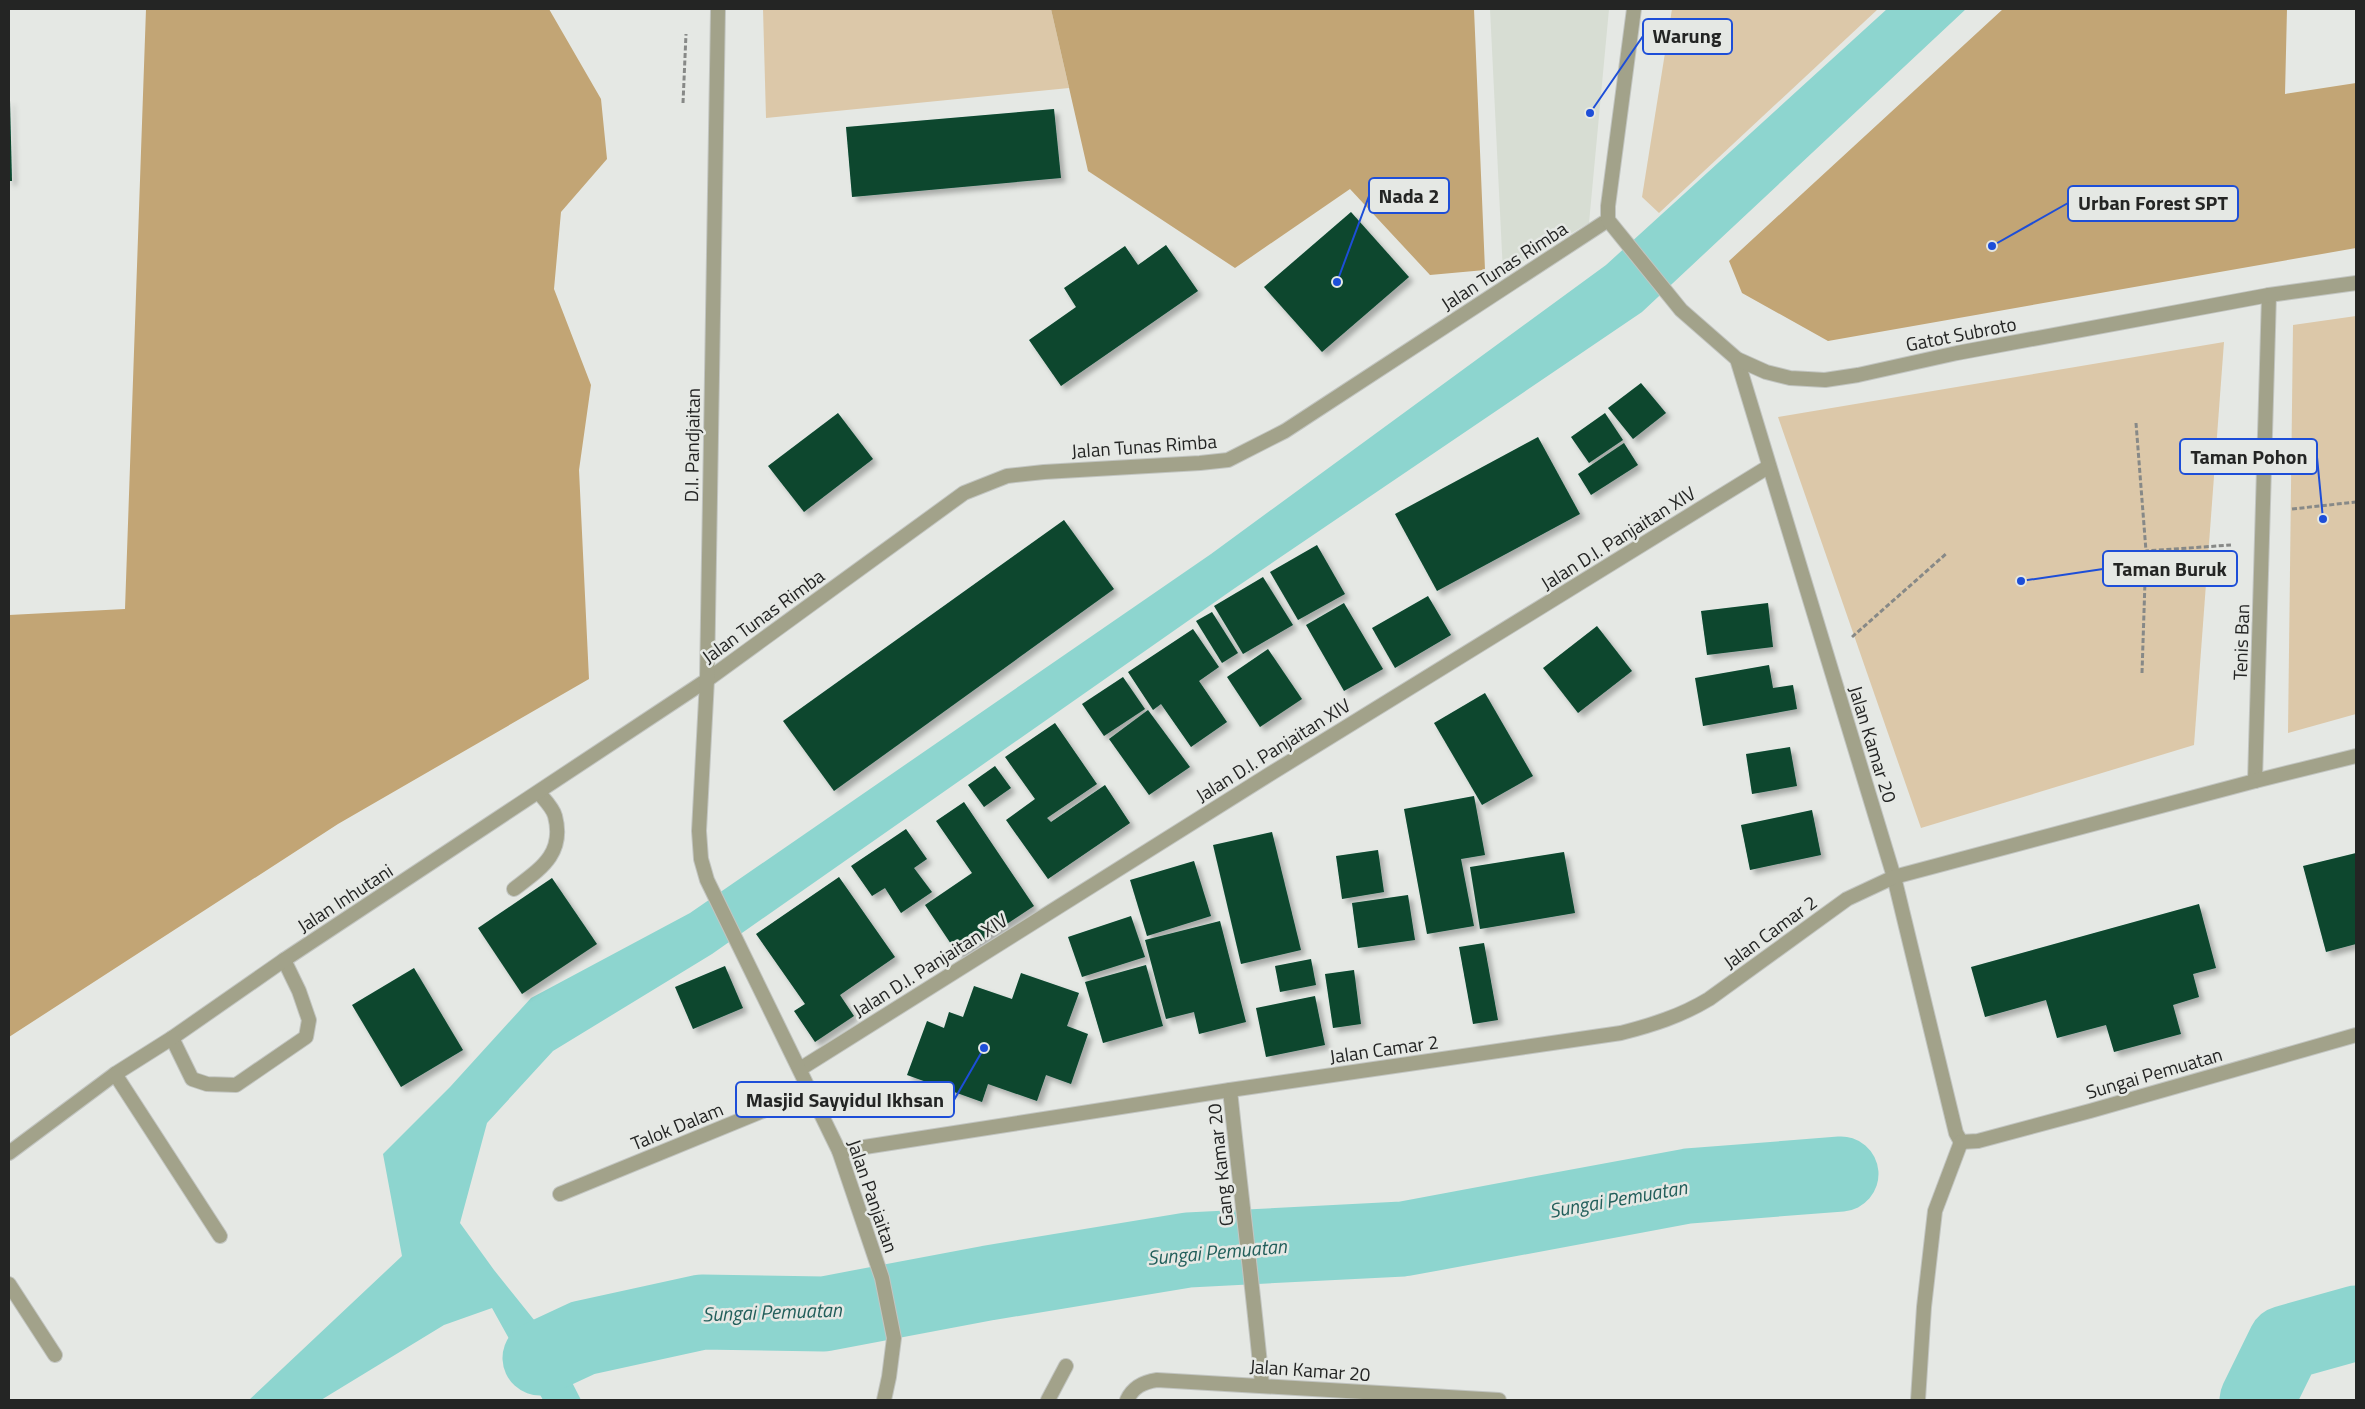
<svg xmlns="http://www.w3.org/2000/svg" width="2365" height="1409" viewBox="0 0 2365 1409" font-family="'Titillium Web',sans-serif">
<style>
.built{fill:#d7ddd3}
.green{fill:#dcc8a9}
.forest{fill:#c2a575}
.water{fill:#8dd5cf}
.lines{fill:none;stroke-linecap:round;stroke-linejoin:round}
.river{stroke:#8dd5cf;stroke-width:75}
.building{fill:#08462e;filter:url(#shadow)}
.service-casing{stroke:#c2c5c1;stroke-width:16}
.minor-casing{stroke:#c2c5c1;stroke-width:16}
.tertiary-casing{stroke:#c2c5c1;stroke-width:16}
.path{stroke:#878987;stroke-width:3;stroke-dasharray:5 2.5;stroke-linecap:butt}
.service{stroke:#a2a28a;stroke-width:14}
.minor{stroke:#a2a28a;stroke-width:14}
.tertiary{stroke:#a2a28a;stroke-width:14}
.labels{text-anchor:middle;stroke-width:5;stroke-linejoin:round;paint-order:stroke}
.street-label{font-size:19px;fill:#242524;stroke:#e5e8e4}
.water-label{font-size:20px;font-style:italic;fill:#225f5b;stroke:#e5e8e4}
.leader{fill:none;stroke:#1d4ed8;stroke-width:2}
.callout-dot{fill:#1d4ed8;stroke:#e5e8e4;stroke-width:2}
.callout{fill:#e5e8e4;stroke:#1d4ed8;stroke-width:2}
.callout-label{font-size:20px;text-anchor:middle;font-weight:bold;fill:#242524}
</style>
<defs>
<filter id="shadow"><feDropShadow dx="4.5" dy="4.5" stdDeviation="2.5" flood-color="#0004"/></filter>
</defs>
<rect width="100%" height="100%" fill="#e5e8e4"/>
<polygon class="built" points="1490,9 1609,9 1589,223 1503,273"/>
<g class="green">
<polygon points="763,9 1051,9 1069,88 766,118"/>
<polygon points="1672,9 1878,9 1659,213 1642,197"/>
<polygon points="2356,316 2356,714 2288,733 2293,325"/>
<polygon points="2224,342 2194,745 1921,828 1778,417"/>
</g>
<g class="forest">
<polygon points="146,9 549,9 601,99 607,159 561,212 554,289 591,385 579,470 589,679 338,824 9,1037 9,615 125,609"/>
<polygon points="1051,9 1474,9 1485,270 1430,275 1350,189 1235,268 1088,171"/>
<polygon points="2003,9 2287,9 2285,94 2356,83 2356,248 1828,341 1742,293 1729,261"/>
</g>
<polygon class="water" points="1887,9 1966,9 1642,312 1235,588 712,954 553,1051 487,1123 460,1223 494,1270 551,1341 581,1400 543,1400 492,1308 444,1325 321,1400 249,1400 402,1256 383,1154 450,1087 531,998 690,913 1211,554 1606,265"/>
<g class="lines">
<g class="river">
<polyline points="540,1358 583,1338 702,1312 824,1314 988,1283 1188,1250 1403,1239 1688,1186 1841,1174"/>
<polyline points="2257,1400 2285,1343 2356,1323"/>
</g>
</g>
<g class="building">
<polygon points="9,100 10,100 12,181 9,181"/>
<polygon points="1054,109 1061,178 852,197 846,127"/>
<polygon points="1351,212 1409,277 1322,352 1264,287"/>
<polygon points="1166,245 1198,291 1061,386 1029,340 1076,307 1064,288 1125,246 1138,265"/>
<polygon points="1641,383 1666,413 1633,439 1608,408"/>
<polygon points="838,413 873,459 804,512 768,466"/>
<polygon points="1605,413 1623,440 1589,463 1571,437"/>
<polygon points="1538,437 1580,514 1437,591 1395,514"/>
<polygon points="1624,443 1638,465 1591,495 1578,474"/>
<polygon points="1064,520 1114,589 834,791 783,721"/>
<polygon points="1317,545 1345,594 1298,620 1270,572"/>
<polygon points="1263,577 1293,625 1243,654 1214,606"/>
<polygon points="1428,596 1451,635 1395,668 1372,628"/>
<polygon points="1344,603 1383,669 1344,691 1306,625"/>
<polygon points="1768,603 1773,647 1707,655 1701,611"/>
<polygon points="1212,612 1238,653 1222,663 1196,621"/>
<polygon points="1597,626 1632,671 1578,713 1543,668"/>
<polygon points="1193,629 1219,667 1199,681 1227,722 1191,747 1161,704 1153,710 1128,672"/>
<polygon points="1268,649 1302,699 1260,727 1227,677"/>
<polygon points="1769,665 1773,688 1793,685 1797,709 1703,726 1695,678"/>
<polygon points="1123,677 1145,709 1104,736 1082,704"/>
<polygon points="1485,693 1533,776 1482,805 1434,723"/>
<polygon points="1148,710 1190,767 1149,795 1109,739"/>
<polygon points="1055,723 1097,784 1047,818 1051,822 1105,785 1130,823 1048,879 1006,820 1035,799 1005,757"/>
<polygon points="1790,747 1797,786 1752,794 1746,754"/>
<polygon points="995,766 1011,788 984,807 968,785"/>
<polygon points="1474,796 1485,855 1461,859 1474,926 1427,934 1404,809"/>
<polygon points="964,802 1034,906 959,956 925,905 972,873 936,821"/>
<polygon points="1812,810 1821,855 1750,870 1741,825"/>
<polygon points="906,829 927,859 914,868 932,892 901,913 885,888 872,896 851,866"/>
<polygon points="1272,832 1301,950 1241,964 1213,845"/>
<polygon points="1378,850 1384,892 1342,899 1336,856"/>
<polygon points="1564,852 1575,913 1480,929 1470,867"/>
<polygon points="2356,853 2356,944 2326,952 2303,866"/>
<polygon points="1194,861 1211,916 1147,936 1130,880"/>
<polygon points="839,877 895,957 840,995 854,1016 815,1042 794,1011 805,1004 756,934"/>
<polygon points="552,878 597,944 522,994 478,928"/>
<polygon points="1408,895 1415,940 1358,948 1352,903"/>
<polygon points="2199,904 2216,968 2193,974 2199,997 2173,1005 2181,1034 2114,1052 2106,1025 2057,1038 2046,1000 1985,1017 1971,967"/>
<polygon points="1131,916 1145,957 1082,977 1068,937"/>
<polygon points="1220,921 1246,1022 1199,1034 1194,1012 1166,1019 1145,940"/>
<polygon points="1484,943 1498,1020 1473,1024 1459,947"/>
<polygon points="1311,959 1316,985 1280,992 1275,966"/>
<polygon points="1146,965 1163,1026 1103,1043 1085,982"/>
<polygon points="725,966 743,1008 693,1029 675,987"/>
<polygon points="414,968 463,1050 401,1087 352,1005"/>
<polygon points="1354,970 1361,1024 1333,1028 1325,974"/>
<polygon points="1021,973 1079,993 1067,1026 1088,1034 1071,1084 1046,1075 1037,1101 988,1084 982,1102 907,1075 927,1021 944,1028 949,1012 963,1017 974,986 1012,999"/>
<polygon points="1315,996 1325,1045 1266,1057 1256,1008"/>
</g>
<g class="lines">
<g class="service-casing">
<g id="service">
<path d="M514 889C540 869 565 854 555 816 553 808 544 799 539 793"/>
<polyline points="172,1038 192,1079 207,1084 236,1085 306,1037 309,1020 299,991 284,960"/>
<polyline points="115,1074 220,1236"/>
<path d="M1230 1090C1240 1188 1253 1287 1262 1385"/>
<polyline points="560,1194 809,1092"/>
<polyline points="9,1284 55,1355"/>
<polyline points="1048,1400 1066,1366"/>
</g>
</g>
<g class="minor-casing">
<g id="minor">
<polyline points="1737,359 1894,877 1956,1133 1961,1142"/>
<polyline points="2255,781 2269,295"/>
<polyline points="800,1069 1270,774 1768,467"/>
<polyline points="1961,1142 1978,1141 2090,1111 2356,1035"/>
<path d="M839 1151 1230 1090 1621 1033C1652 1025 1681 1016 1709 999L1847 899 1894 877 2255 781 2356 756"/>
<polyline points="9,1153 115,1074 172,1038 284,960 707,680 964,493 1007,476 1044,472 1200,463 1228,460 1285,431 1608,220"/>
<path d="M1127 1400C1133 1387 1143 1382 1157 1380L1499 1400"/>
<polyline points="1918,1400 1924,1307 1935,1211 1961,1142"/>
</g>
</g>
<g class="tertiary-casing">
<g id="tertiary">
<polyline points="718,9 707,680 699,831 701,859 707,880 839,1151 882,1278 894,1338 889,1377 884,1400"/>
<polyline points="1634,9 1608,206 1608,220 1681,310 1737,359 1766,372 1790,378 1825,380 1858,375 1957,353 2269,295 2356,283"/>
</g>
</g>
<g class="path">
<polyline points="683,103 686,34"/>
<polyline points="2136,423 2146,551"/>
<polyline points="2292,509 2356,502"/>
<polyline points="1852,637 1947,553"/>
<polyline points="2142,673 2146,551 2231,545"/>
</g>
<use href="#service" class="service"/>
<use href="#minor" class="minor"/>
<use href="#tertiary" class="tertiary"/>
</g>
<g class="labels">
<g class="street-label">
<text transform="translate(1504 266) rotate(-33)" y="7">Jalan Tunas Rimba</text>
<text transform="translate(1961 334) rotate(-11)" y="7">Gatot Subroto</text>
<text transform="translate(692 445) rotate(-89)" y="7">D.I. Pandjaitan</text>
<text transform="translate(1144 446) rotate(-4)" y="7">Jalan Tunas Rimba</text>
<text transform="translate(1618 538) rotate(-32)" y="7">Jalan D.I. Panjaitan XIV</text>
<text transform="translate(763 616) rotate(-36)" y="7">Jalan Tunas Rimba</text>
<text transform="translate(2241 642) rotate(-88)" y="7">Tenis Ban</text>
<text transform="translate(1873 744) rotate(73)" y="7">Jalan Kamar 20</text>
<text transform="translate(1273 750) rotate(-32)" y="7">Jalan D.I. Panjaitan XIV</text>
<text transform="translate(345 898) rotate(-33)" y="7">Jalan Inhutani</text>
<text transform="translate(1770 932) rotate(-36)" y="7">Jalan Camar 2</text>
<text transform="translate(930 965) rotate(-32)" y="7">Jalan D.I. Panjaitan XIV</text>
<text transform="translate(1384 1049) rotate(-8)" y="7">Jalan Camar 2</text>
<text transform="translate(2154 1073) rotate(-16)" y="7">Sungai Pemuatan</text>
<text transform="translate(677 1126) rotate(-22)" y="7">Talok Dalam</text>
<text transform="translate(1220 1165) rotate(-96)" y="7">Gang Kamar 20</text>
<text transform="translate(873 1196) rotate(71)" y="7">Jalan Panjaitan</text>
<text transform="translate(1310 1370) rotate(4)" y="7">Jalan Kamar 20</text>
</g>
<g class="water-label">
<text transform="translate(1618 1199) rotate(-10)" y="7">Sungai Pemuatan</text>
<text transform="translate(1217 1252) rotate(-5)" y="7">Sungai Pemuatan</text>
<text transform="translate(772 1312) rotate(-2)" y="7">Sungai Pemuatan</text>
</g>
</g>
<path class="leader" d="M1590 113L1643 36M1337 282L1369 196M1992 246L2068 203M2323 519L2317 457M2021 581L2103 569M984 1048L954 1100"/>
<g class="callout-dot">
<circle cx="1590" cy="113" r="5"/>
<circle cx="1337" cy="282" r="5"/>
<circle cx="1992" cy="246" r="5"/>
<circle cx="2323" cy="519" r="5"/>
<circle cx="2021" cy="581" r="5"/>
<circle cx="984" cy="1048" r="5"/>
</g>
<g class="callout">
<rect x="1643" y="19" width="89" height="35" rx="5"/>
<rect x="1369" y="178" width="80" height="35" rx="5"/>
<rect x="2068" y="186" width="170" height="35" rx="5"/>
<rect x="2180" y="439" width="137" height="35" rx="5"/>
<rect x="2103" y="551" width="134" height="35" rx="5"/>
<rect x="736" y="1082" width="218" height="35" rx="5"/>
</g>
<g class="callout-label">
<text x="1687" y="43">Warung</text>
<text x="1409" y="203">Nada 2</text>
<text x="2153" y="210">Urban Forest SPT</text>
<text x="2249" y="464">Taman Pohon</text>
<text x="2170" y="576">Taman Buruk</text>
<text x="845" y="1107">Masjid Sayyidul Ikhsan</text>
</g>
<rect width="2365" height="1409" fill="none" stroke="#242524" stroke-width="20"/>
</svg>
